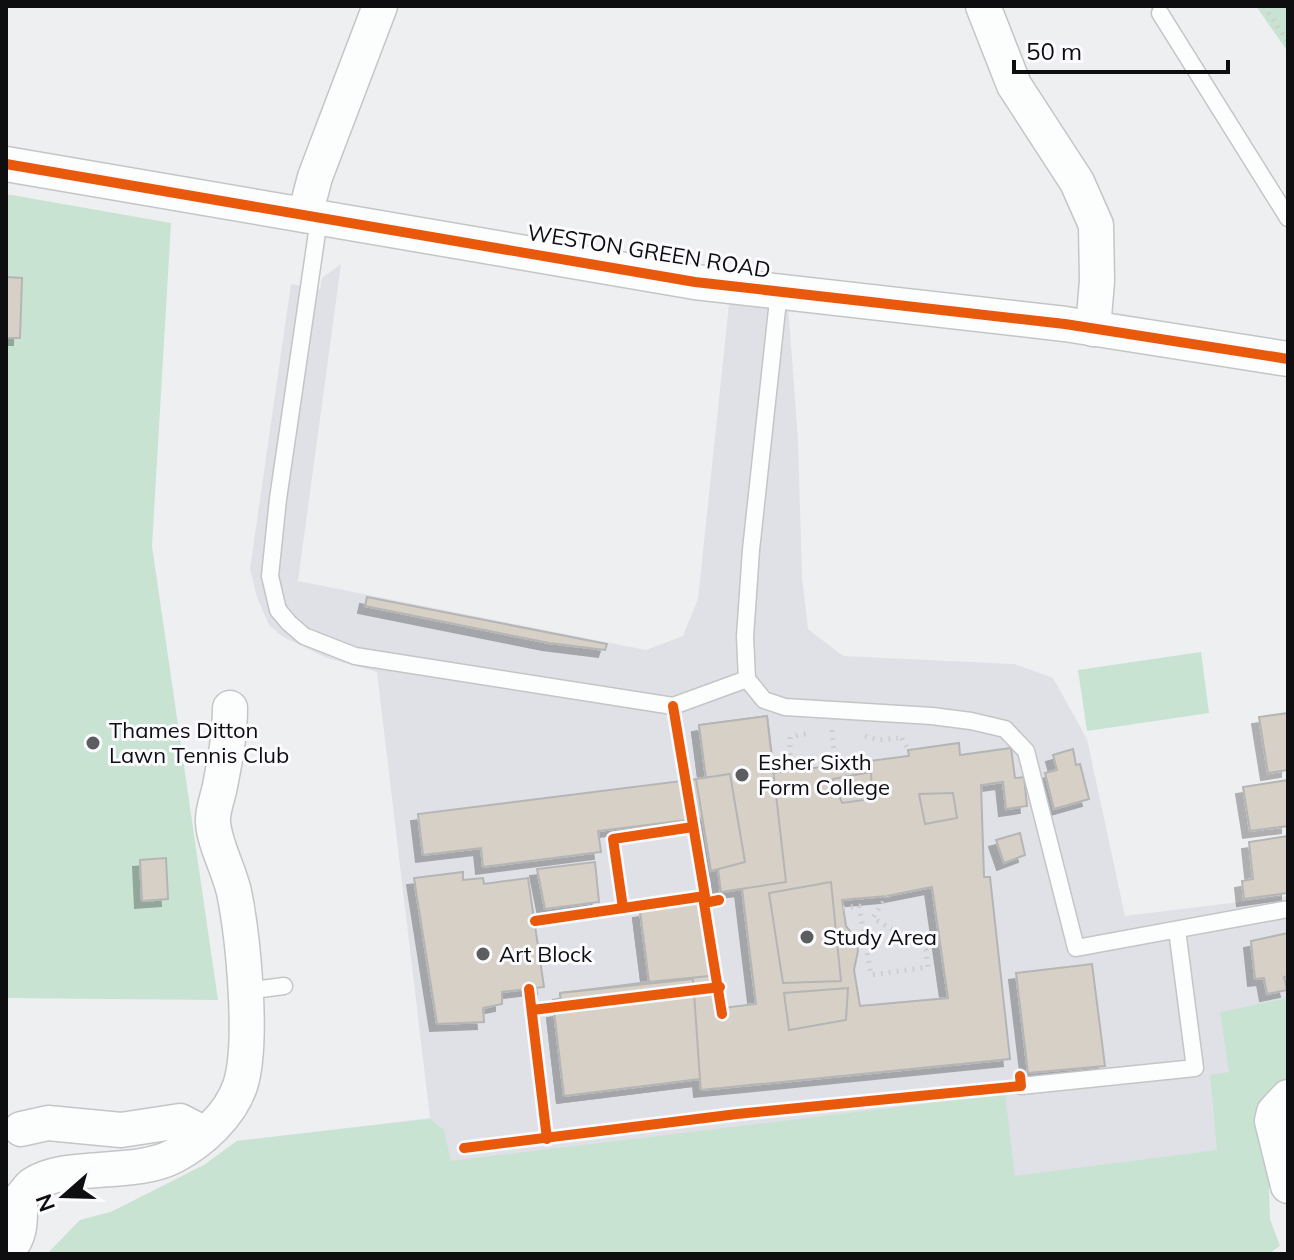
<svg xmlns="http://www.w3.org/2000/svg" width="1294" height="1260" viewBox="0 0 1294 1260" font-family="Mulish,sans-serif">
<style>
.built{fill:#dfe1e7}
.green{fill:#c8e3d2}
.building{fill:#d7d0c6;stroke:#b5b5b6;stroke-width:2;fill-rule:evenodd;filter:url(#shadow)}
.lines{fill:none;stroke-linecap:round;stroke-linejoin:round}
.service-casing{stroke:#c5c5c7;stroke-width:19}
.minor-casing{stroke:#c5c5c7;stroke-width:37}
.path{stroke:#cececf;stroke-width:5;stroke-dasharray:2 6;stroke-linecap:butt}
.service{stroke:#fcfdfd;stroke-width:16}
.minor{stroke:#fcfdfd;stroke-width:34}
.cycleway-casing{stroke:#fbfbff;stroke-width:15}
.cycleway{stroke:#e8590c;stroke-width:10}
.poi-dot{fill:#5c5d5f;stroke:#fbfbff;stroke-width:3}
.labels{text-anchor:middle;stroke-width:6;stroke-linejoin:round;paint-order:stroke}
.street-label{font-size:22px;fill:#0e0e10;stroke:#fbfbff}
.poi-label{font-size:22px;fill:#0e0e10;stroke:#fbfbff;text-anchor:start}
</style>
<defs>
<filter id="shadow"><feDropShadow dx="-7" dy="7" stdDeviation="0" flood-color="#0004"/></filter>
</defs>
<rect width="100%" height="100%" fill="#eeeff1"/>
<polygon class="built" points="341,264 298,581 646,650 683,636 698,599 731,285 787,291 798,440 802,577 808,629 843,656 1014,664 1053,678 1087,739 1125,916 1288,896 1288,1126 1180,1254 47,1254 80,1220 111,1212 204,1165 237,1141 430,1118 377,672 327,658 283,637 269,625 257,597 250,569 291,284 320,289 322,278"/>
<g class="green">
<polygon points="1256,6 1288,6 1288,52"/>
<polygon points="6,194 171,223 152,546 218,1000 6,998"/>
<polygon points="1201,652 1209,713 1087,731 1078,670"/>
<polygon points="1288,998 1288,1134 1268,1162 1270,1219 1280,1246 1268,1254 47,1254 80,1220 111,1212 204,1165 237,1141 430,1119 444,1130 451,1161 1005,1094 1015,1176 1217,1150 1210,1075 1229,1072 1220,1012"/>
</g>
<g class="building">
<polygon points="6,277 22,278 20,338 6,338"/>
<polygon points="367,597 607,644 605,650 549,643 365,606"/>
<polygon points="1288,713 1288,770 1268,773 1259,717"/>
<path d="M767 716 774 773 909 756 908 750 959 743 960 755 1011 748 1015 778 1024 777 1027 806 1006 809 1003 782 981 785 984 877H990L1010 1059 701 1090 700 1079 564 1096 554 1011 562 1010 560 993 649 982 640 911 710 902 723 1008 756 1004 742 889 721 892 711 817 598 831 601 852 483 867 481 848 423 855 418 814 706 778 699 725ZM932 887 948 998 860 1006 854 970 858 951 856 939 846 926 842 900 887 896Z"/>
<polygon points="767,716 786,882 721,892 699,725"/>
<polygon points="1073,749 1076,765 1080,764 1089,799 1054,809 1045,773 1057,770 1053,755"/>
<polygon points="871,772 872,799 842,803 833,779"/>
<polygon points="730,774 745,862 711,871 696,779"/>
<polygon points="1288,780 1288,826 1250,831 1243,787"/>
<polygon points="953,793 957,818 925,824 919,794"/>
<polygon points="1020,833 1025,855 1004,863 996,840"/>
<polygon points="1288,836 1288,893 1244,899 1242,881 1253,879 1249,842"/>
<polygon points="166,858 168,899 142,901 140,860"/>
<polygon points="595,862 599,902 545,909 537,869"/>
<polygon points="463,872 463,880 483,878 484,884 528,878 544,987 502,992 502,1004 483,1008 484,1022 437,1024 414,878"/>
<polygon points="831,882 841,981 783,983 769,893"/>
<polygon points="710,902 719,975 649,982 640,911"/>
<polygon points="1288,933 1288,976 1284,977 1287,990 1267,994 1264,978 1255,979 1251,941"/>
<polygon points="1092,964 1105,1066 1028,1073 1016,973"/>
<polygon points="693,979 700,1079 564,1096 554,1011 562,1010 560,993"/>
<polygon points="848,988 846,1020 789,1030 784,993"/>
</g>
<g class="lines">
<g class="service-casing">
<g id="service">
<polyline points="1160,13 1288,218"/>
<polyline points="319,219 278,499 270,576 278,610 289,623 304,636 355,656 673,706 747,679 745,637 751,550 779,291"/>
<polyline points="747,679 764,700 785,707 932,716 971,721 1005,729 1026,751 1076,948 1288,909"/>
<polyline points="245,991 284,986"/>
<polyline points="1021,1086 1195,1068 1177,930"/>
</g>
</g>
<g class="minor-casing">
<g id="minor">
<polyline points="983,6 1014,85 1077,182 1096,225 1097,281 1093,329"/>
<polyline points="6,164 695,282 1065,324 1288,359"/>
<polyline points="305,215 315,177 380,6"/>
<polyline points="1288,1097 1274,1112 1272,1121 1288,1186"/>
<polyline points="21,1129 48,1123 121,1130 180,1121 205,1134"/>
<path d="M6 1251C22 1238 20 1218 20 1199 24 1195 28 1188 32 1185 65 1162 135 1177 174 1156 202 1141 230 1115 240 1086 254 1044 243 936 234 892 229 870 214 843 213 822 212 811 218 797 220 786 225 760 230 735 230 708"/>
</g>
</g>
<g class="path">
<polyline points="1264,6 1288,42"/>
<polyline points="832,730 835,765"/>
<polyline points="865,736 879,740 898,738"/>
<polyline points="902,738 908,750"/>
<polyline points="790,771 790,737 811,733"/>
<polyline points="843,908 859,906 871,975 928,967 926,950 873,918 887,896"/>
</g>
<use href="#service" class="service"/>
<use href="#minor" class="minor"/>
<g class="cycleway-casing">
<g id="cycleway">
<polyline points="6,164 695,282 1065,324 1288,359"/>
<polyline points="719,900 704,903 722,1014"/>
<polyline points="623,908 613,839 693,827"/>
<polyline points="535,921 705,896 673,706"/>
<polyline points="529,989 547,1139"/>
<polyline points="532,1010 720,987"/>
<polyline points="464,1148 737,1114 1021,1086 1020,1076"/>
</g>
</g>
<use href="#cycleway" class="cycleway"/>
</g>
<g class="poi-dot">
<circle cx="93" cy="743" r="8"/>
<circle cx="742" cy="775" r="8"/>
<circle cx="807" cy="937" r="8"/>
<circle cx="483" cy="954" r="8"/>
</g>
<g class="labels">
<g class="street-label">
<text transform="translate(649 251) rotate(9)" y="8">WESTON GREEN ROAD</text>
</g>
<g class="poi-label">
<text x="109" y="738">Thames Ditton<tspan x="109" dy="25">Lawn Tennis Club</tspan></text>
<text x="758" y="770">Esher Sixth<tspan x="758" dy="25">Form College</tspan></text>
<text x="823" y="945">Study Area</text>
<text x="499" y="962">Art Block</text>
</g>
</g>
<rect width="1294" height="1260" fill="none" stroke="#0e0e10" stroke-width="16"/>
<g transform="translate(64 1196) rotate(250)" stroke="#fbfbff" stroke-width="6" paint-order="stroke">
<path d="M0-6L14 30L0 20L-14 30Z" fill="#0e0e10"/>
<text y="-12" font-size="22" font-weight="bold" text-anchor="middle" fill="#0e0e10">N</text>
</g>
<path d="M1014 60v12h214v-12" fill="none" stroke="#0e0e10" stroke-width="4"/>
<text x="1026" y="60" font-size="24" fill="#0e0e10" stroke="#fbfbff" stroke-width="6" paint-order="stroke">50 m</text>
</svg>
